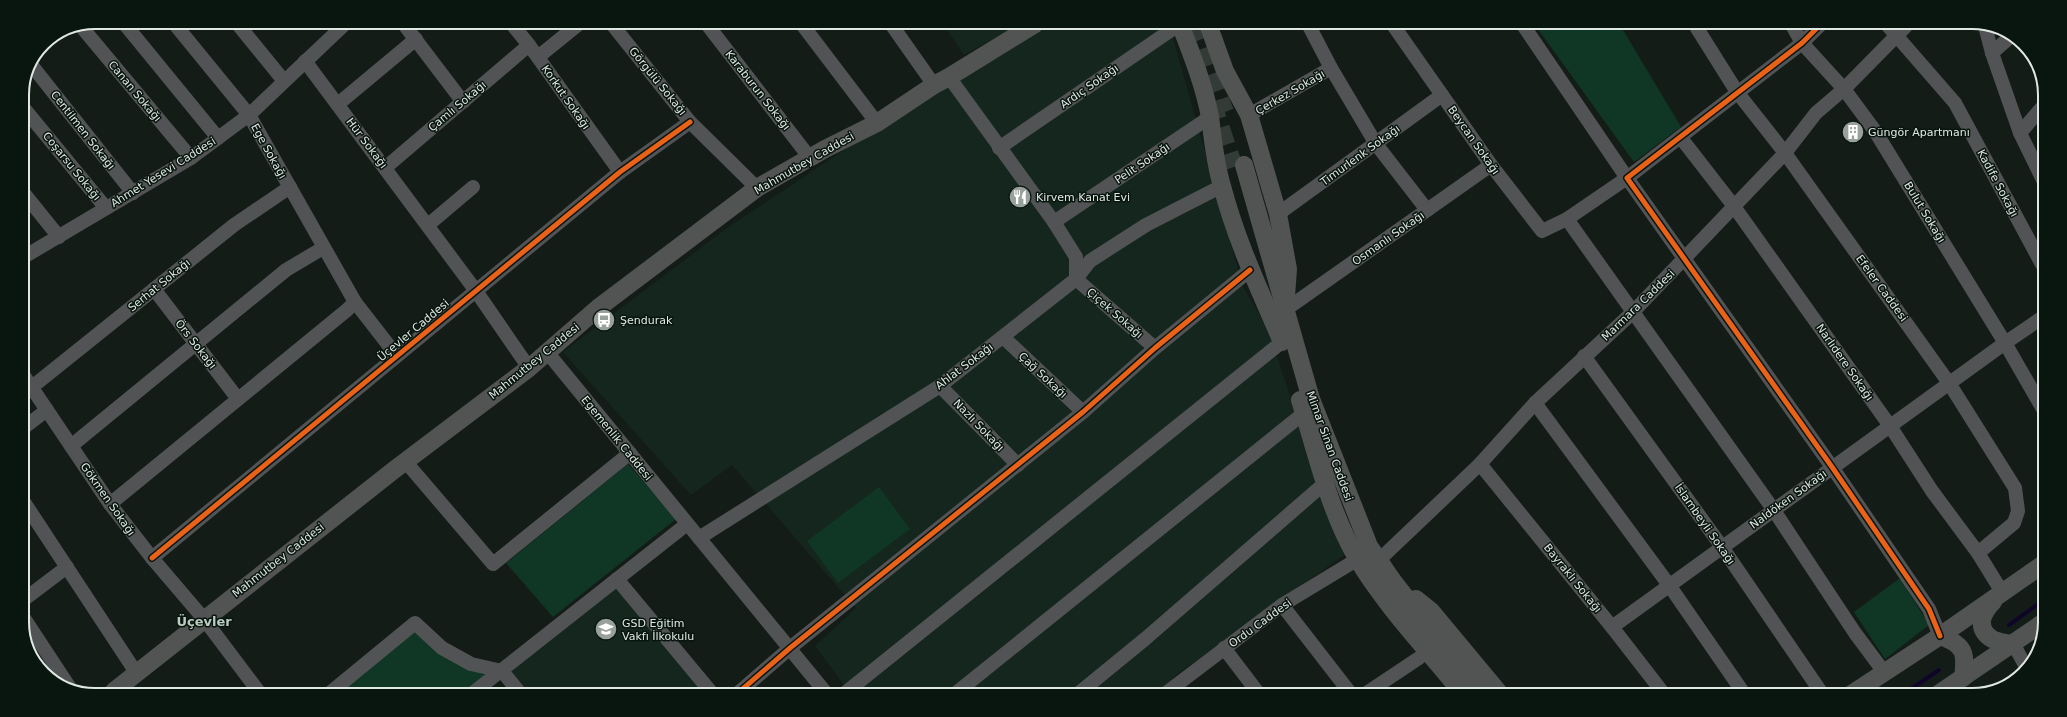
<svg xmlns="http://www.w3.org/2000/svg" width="2067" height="717" viewBox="0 0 2067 717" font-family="'DejaVu Sans',sans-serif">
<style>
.built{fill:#14261d}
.green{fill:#103726}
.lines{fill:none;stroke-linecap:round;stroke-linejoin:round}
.stream{stroke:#0f0529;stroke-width:4}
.major-tunnel{stroke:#333b36;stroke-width:18;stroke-dasharray:18 9;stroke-linecap:butt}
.minor{stroke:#525354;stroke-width:14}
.major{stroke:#525454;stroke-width:18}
.cycleway-casing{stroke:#09150f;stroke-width:8}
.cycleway{stroke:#ea6118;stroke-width:5}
.labels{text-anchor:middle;stroke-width:3;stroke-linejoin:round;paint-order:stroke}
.street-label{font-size:11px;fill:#e0e8e3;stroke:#09150f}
.poi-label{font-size:11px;fill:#e0e8e3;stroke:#09150f;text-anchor:start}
.quarter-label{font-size:13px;font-weight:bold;fill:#bbccc2;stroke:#09150f}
.rim{fill:none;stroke:#e0e8e3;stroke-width:2}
</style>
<rect width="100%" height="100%" fill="#141c18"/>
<g class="built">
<polygon points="943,24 1020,24 964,55"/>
<polygon points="1049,24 1169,24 1243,287 1267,327 1344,555 1175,676 1158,693 850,693 815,646 856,608 732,465 691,495 563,352 727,228 895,116"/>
<polygon points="615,587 703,692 526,692 510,671"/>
</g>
<g class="green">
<polygon points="1535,25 1620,25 1681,127 1634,162"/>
<polygon points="628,464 676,519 553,617 506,563"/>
<polygon points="879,487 910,529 838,583 807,541"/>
<polygon points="1900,578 1929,625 1885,659 1854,612"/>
<polygon points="416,627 441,655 487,676 466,692 337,692"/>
</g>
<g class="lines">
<g class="stream">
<polyline points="2009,625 2041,602"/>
<polyline points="1902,695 1939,670"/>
</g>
<g class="major-tunnel">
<polyline points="1191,24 1225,112"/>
<polyline points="1212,102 1234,167"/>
</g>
<g class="minor">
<polyline points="123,22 218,138"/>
<polyline points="236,22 284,81"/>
<polyline points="403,23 463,102"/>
<polyline points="511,23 529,45 620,172"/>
<polyline points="611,23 690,122 757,188"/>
<polyline points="706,23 810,158"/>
<polyline points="801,23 877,123"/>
<polyline points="891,24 934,85"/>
<polyline points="1308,24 1331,68 1376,144 1427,210"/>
<polyline points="80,25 191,158"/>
<polyline points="1393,25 1491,165 1542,231 1567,219 1627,178 1523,25"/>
<polyline points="1695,25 1737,92 1785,153 1949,383 2015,488 2018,511 2014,523 1978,553"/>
<polyline points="1792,25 1802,43 1844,89 1875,131 2005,343 2043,409"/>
<polyline points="1820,25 1802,43 1627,178 1832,467 1929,609 1940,636"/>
<polyline points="1888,26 1955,103 2044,268"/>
<polyline points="1985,26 1992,53 2020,133 2044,182"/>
<polyline points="1992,53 2010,37"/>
<polyline points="538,57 580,23"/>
<polyline points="305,61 476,291 529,368"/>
<polyline points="33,67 133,193"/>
<polyline points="949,77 1054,222 1076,257 1076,279 1155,348"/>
<polyline points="338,104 416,39"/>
<polyline points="22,106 106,208"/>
<polyline points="1249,115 1331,68"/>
<polyline points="2020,133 2045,104"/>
<polyline points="1681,138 1733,205 1890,426 1932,491 1978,553 2002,592"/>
<polyline points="999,148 1180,24"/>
<polyline points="385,168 529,45"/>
<polyline points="22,191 59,237"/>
<polyline points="1278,214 1442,95"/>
<polyline points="1567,219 1773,509 1855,633 1884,672"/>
<polyline points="1054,222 1210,117"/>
<polyline points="428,225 473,187"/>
<polyline points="22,258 191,158 249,115 346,23"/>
<polyline points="154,289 238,399"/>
<polyline points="355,302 397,356"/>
<polyline points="1285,310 1491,165"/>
<polyline points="1003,337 1083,412"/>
<polyline points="547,352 826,693"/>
<polyline points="1584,356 1722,547 1823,695"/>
<polyline points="22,373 110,504 152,558 204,619 259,692"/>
<polyline points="940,386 1018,465"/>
<polyline points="32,387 234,225 290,187"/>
<polyline points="1535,403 1669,585 1745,695"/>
<polyline points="22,429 47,410"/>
<polyline points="71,446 286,270 323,248"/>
<polyline points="405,461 493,564 630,453"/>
<polyline points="1480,464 1612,627 1664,694"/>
<polyline points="22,499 137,674"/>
<polyline points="110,504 347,310 355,302 249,115 173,22"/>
<polyline points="699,538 940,386 1076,279 1090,261 1146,225 1222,186"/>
<polyline points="152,558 620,172 690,122"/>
<polyline points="1378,561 1480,464 1535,403 1632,313 1785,153 1816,113 1844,89 1906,26"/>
<polyline points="617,579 711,692"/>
<polyline points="22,601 67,567"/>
<polyline points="1282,605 1351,694"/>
<polyline points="22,615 72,691"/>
<polyline points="1612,627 2005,343 2043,317"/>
<polyline points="2014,645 2026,667"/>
<polyline points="1224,648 1259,694"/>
<polyline points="331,692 415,623 442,648 471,664 502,671 519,692"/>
<polyline points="474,692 687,524"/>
<polyline points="738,693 790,648 1083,412 1155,348 1250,270"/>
<polyline points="845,693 1282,342"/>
<polyline points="956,693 1304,413"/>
<polyline points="1079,693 1145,639 1325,483"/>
<polyline points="1166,693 1282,605 1358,559"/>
<polyline points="1365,694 1419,658"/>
</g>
<g class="major">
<path d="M1180 24C1192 55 1204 85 1210 117 1213 140 1215 163 1222 186 1236 240 1260 291 1282 342"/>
<polyline points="1208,24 1225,71 1249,115 1278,214 1288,269 1286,296"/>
<polyline points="1244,165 1311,399 1369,546 1393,581 1481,694"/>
<path d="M1300 400C1317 454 1329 511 1358 560 1387 608 1428 650 1463 694"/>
<polyline points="1416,599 1431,611 1500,694"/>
<path d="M1993 602C1982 613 1975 628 1992 639 1998 642 2007 643 2014 645"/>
<path d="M1940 636C1966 645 1966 654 1963 678"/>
<polyline points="114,691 394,470 529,368 598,308 757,188 825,149 877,123 934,85 949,77 1035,24"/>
<polyline points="1850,695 1940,636 2042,565"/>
<polyline points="1937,695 2041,624"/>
</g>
<g class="cycleway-casing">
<g id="cycleway">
<polyline points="1820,25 1802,43 1627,178 1832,467 1929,609 1940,636"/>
<polyline points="152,558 620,172 690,122"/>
<polyline points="738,693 790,648 1083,412 1155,348 1250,270"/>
</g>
</g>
<use href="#cycleway" class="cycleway"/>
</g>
<defs>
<g id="building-disc" transform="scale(1.15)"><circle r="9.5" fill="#99a19c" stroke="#09150f"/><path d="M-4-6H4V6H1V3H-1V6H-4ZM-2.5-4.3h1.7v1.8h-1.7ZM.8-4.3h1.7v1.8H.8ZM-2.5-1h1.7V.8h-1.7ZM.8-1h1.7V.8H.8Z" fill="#fff"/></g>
<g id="restaurant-disc" transform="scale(1.15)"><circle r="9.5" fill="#99a19c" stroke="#09150f"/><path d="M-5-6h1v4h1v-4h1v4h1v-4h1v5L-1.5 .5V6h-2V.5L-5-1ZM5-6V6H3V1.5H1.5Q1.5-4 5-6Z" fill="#fff"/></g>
<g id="bus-disc" transform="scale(1.15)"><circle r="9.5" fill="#99a19c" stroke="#09150f"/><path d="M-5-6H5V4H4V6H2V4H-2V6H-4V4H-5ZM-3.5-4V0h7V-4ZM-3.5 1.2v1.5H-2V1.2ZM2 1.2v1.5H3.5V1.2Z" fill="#fff"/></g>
<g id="school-disc" transform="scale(1.15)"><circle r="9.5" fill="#99a19c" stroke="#09150f"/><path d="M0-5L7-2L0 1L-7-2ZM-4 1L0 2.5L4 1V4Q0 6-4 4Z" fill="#fff"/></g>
</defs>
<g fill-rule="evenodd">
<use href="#building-disc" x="1853" y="132"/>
<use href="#restaurant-disc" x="1020" y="197"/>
<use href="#bus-disc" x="604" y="320"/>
<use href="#school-disc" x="606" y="629"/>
</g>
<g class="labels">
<g class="street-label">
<text transform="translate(658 81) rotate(51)" y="4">Görgülü Sokağı</text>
<text transform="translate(1089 86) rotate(-35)" y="4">Ardıç Sokağı</text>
<text transform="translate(758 90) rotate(52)" y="4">Karaburun Sokağı</text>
<text transform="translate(135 91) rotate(50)" y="4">Canan Sokağı</text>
<text transform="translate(1290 92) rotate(-30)" y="4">Çerkez Sokağı</text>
<text transform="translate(566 97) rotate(55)" y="4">Korkut Sokağı</text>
<text transform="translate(457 106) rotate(-40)" y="4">Çamlı Sokağı</text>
<text transform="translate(83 130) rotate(52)" y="4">Centilmen Sokağı</text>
<text transform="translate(1474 140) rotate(55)" y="4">Beycan Sokağı</text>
<text transform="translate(367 143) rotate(53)" y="4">Hür Sokağı</text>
<text transform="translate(269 151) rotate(61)" y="4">Ege Sokağı</text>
<text transform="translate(1360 155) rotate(-36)" y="4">Timurlenk Sokağı</text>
<text transform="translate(804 163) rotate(-30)" y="4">Mahmutbey Caddesi</text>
<text transform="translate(1142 163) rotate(-34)" y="4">Pelit Sokağı</text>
<text transform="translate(72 166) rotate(51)" y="4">Coşarsu Sokağı</text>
<text transform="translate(163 172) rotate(-32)" y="4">Ahmet Yesevi Caddesi</text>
<text transform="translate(1998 183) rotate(62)" y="4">Kadife Sokağı</text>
<text transform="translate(1925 212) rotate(59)" y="4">Bulut Sokağı</text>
<text transform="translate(1388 238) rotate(-35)" y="4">Osmanlı Sokağı</text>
<text transform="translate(159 285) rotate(-39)" y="4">Serhat Sokağı</text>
<text transform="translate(1882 288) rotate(54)" y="4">Efeler Caddesi</text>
<text transform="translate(1638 305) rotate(-44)" y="4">Marmara Caddesi</text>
<text transform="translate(1115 313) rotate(41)" y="4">Çiçek Sokağı</text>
<text transform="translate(413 330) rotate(-40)" y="4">Üçevler Caddesi</text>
<text transform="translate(196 344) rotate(52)" y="4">Örs Sokağı</text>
<text transform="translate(534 361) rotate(-39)" y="4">Mahmutbey Caddesi</text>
<text transform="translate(1845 362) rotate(55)" y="4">Narlıdere Sokağı</text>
<text transform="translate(964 366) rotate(-37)" y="4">Ahlat Sokağı</text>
<text transform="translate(1043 375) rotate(43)" y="4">Çağ Sokağı</text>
<text transform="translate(979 425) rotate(46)" y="4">Nazlı Sokağı</text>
<text transform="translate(617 438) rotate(51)" y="4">Egemenlik Caddesi</text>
<text transform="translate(1330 446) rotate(70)" y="4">Mimar Sinan Caddesi</text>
<text transform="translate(108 499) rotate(55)" y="4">Gökmen Sokağı</text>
<text transform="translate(1788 499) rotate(-36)" y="4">Naldöken Sokağı</text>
<text transform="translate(1705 524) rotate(55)" y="4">İslambeyli Sokağı</text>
<text transform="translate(278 560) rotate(-38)" y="4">Mahmutbey Caddesi</text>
<text transform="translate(1573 578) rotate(51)" y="4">Bayraklı Sokağı</text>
<text transform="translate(1260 623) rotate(-36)" y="4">Ordu Caddesi</text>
</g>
<g class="poi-label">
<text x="1868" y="136">Güngör Apartmanı</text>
<text x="1036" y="201">Kirvem Kanat Evi</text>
<text x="620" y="324">Şendurak</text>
<text x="622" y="627">GSD Eğitim<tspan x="622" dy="13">Vakfı İlkokulu</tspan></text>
</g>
<g class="quarter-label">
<text x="204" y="626">Üçevler</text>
</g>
</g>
<path d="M0 0H2067V717H0ZM95 29H1972A66 66 0 0 1 2038 95V622A66 66 0 0 1 1972 688H95A66 66 0 0 1 29 622V95A66 66 0 0 1 95 29Z" fill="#09150f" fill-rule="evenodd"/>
<path class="rim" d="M95 29H1972A66 66 0 0 1 2038 95V622A66 66 0 0 1 1972 688H95A66 66 0 0 1 29 622V95A66 66 0 0 1 95 29Z"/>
</svg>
